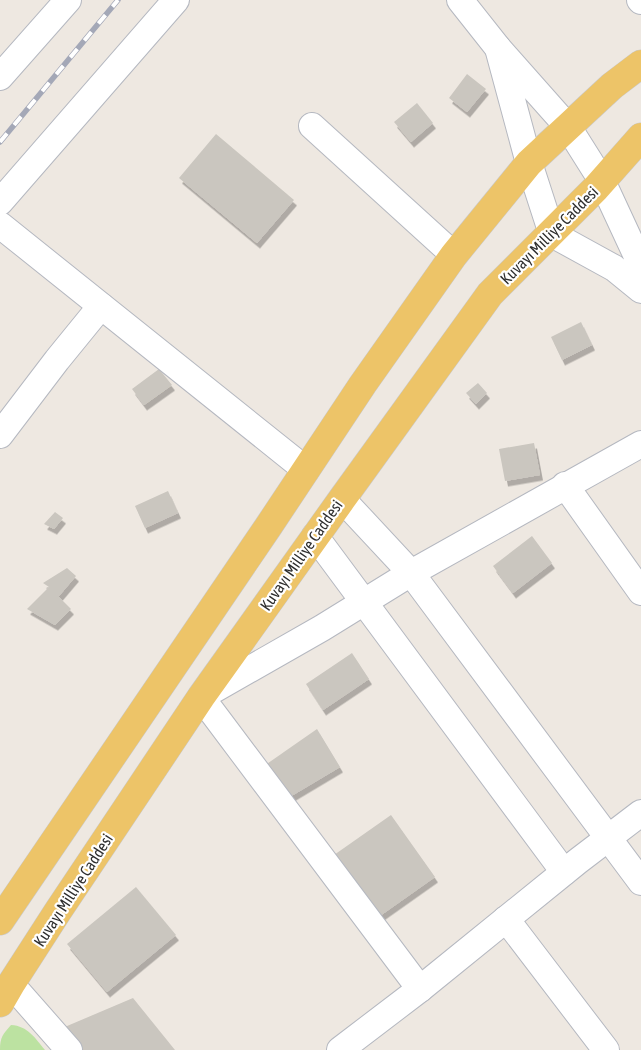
<svg xmlns="http://www.w3.org/2000/svg" width="641" height="1050" viewBox="0 0 641 1050" font-family="'Asap Condensed',sans-serif">
<style>
.green{fill:#bce2a1}
.building{fill:#cac6bf;filter:url(#shadow)}
.lines{fill:none;stroke-linecap:round;stroke-linejoin:round}
.minor-casing{stroke:#b5b8c0;stroke-width:28}
.major-casing{stroke:#c9c9c9;stroke-width:29}
.minor{stroke:#fff;stroke-width:26}
.major{stroke:#edc468;stroke-width:28}
.rail-casing{stroke:#a4a8b7;stroke-width:5.5}
.rail{stroke:#fff;stroke-width:4;stroke-dasharray:11;stroke-linecap:butt}
.labels{text-anchor:middle;stroke-width:4.5;stroke-linejoin:round;paint-order:stroke}
.street-label{font-size:16px;fill:#2e2e2e;stroke:#fff}
</style>
<defs>
<filter id="shadow"><feDropShadow dx="3" dy="5.5" stdDeviation="0" flood-color="#0004"/></filter>
</defs>
<rect width="100%" height="100%" fill="#eee8e1"/>
<path class="green" d="M11 1025C28 1026 35 1038 45 1050H0C0 1037 3 1034 11 1025Z"/>
<g class="building">
<polygon points="467,74 486,89 467,112 449,98"/>
<polygon points="417,103 433,123 411,142 394,122"/>
<polygon points="216,134 294,200 257,243 179,178"/>
<polygon points="581,322 592,345 562,360 551,337"/>
<polygon points="159,369 172,385 144,405 132,389"/>
<polygon points="478,383 487,393 476,404 466,393"/>
<polygon points="534,443 540,475 505,481 499,449"/>
<polygon points="168,491 178,513 145,528 135,506"/>
<polygon points="55,512 63,518 54,529 44,524"/>
<polygon points="532,536 552,563 513,593 493,566"/>
<polygon points="67,568 76,576 59,596 55,593 71,609 55,625 27,609 49,587 43,583"/>
<polygon points="352,653 369,679 323,710 306,684"/>
<polygon points="317,729 340,767 288,798 261,768"/>
<polygon points="391,815 435,877 377,918 334,855"/>
<polygon points="136,887 176,935 107,992 67,944"/>
<polygon points="133,998 175,1050 78,1050 60,1029"/>
</g>
<g class="lines">
<g class="minor-casing">
<g id="minor">
<polyline points="460,0 498,48"/>
<polyline points="640,0 641,1"/>
<polyline points="0,77 68,0"/>
<polyline points="312,126 454,255"/>
<polyline points="0,202 176,0"/>
<polyline points="0,225 306,470"/>
<polyline points="641,265 602,181 568,127 498,48 529,163 552,234 614,268 641,290"/>
<polyline points="0,435 57,360 101,306"/>
<polyline points="565,485 641,592"/>
<polyline points="342,499 411,573 641,882"/>
<polyline points="315,536 564,872"/>
<polyline points="506,919 606,1050"/>
<polyline points="11,984 69,1050"/>
<polyline points="420,989 201,697 322,628 411,573 641,444"/>
<polyline points="340,1050 420,989 578,861 641,813"/>
</g>
</g>
<g class="major-casing">
<g id="major">
<polyline points="0,921 268,527 363,384 454,255 529,163 612,86 641,64"/>
<polyline points="0,1003 11,984 58,911 201,697 342,499 490,294 596,188 641,137"/>
</g>
</g>
<use href="#minor" class="minor"/>
<use href="#major" class="major"/>
<g class="rail-casing">
<polyline id="rail" points="0,142 118,0"/>
</g>
<use href="#rail" class="rail"/>
</g>
<g class="labels">
<g class="street-label">
<text transform="translate(549 235) rotate(-45)" y="6">Kuvayı Milliye Caddesi</text>
<text transform="translate(301 555) rotate(-55)" y="6">Kuvayı Milliye Caddesi</text>
<text transform="translate(73 890) rotate(-57)" y="6">Kuvayı Milliye Caddesi</text>
</g>
</g>
</svg>
